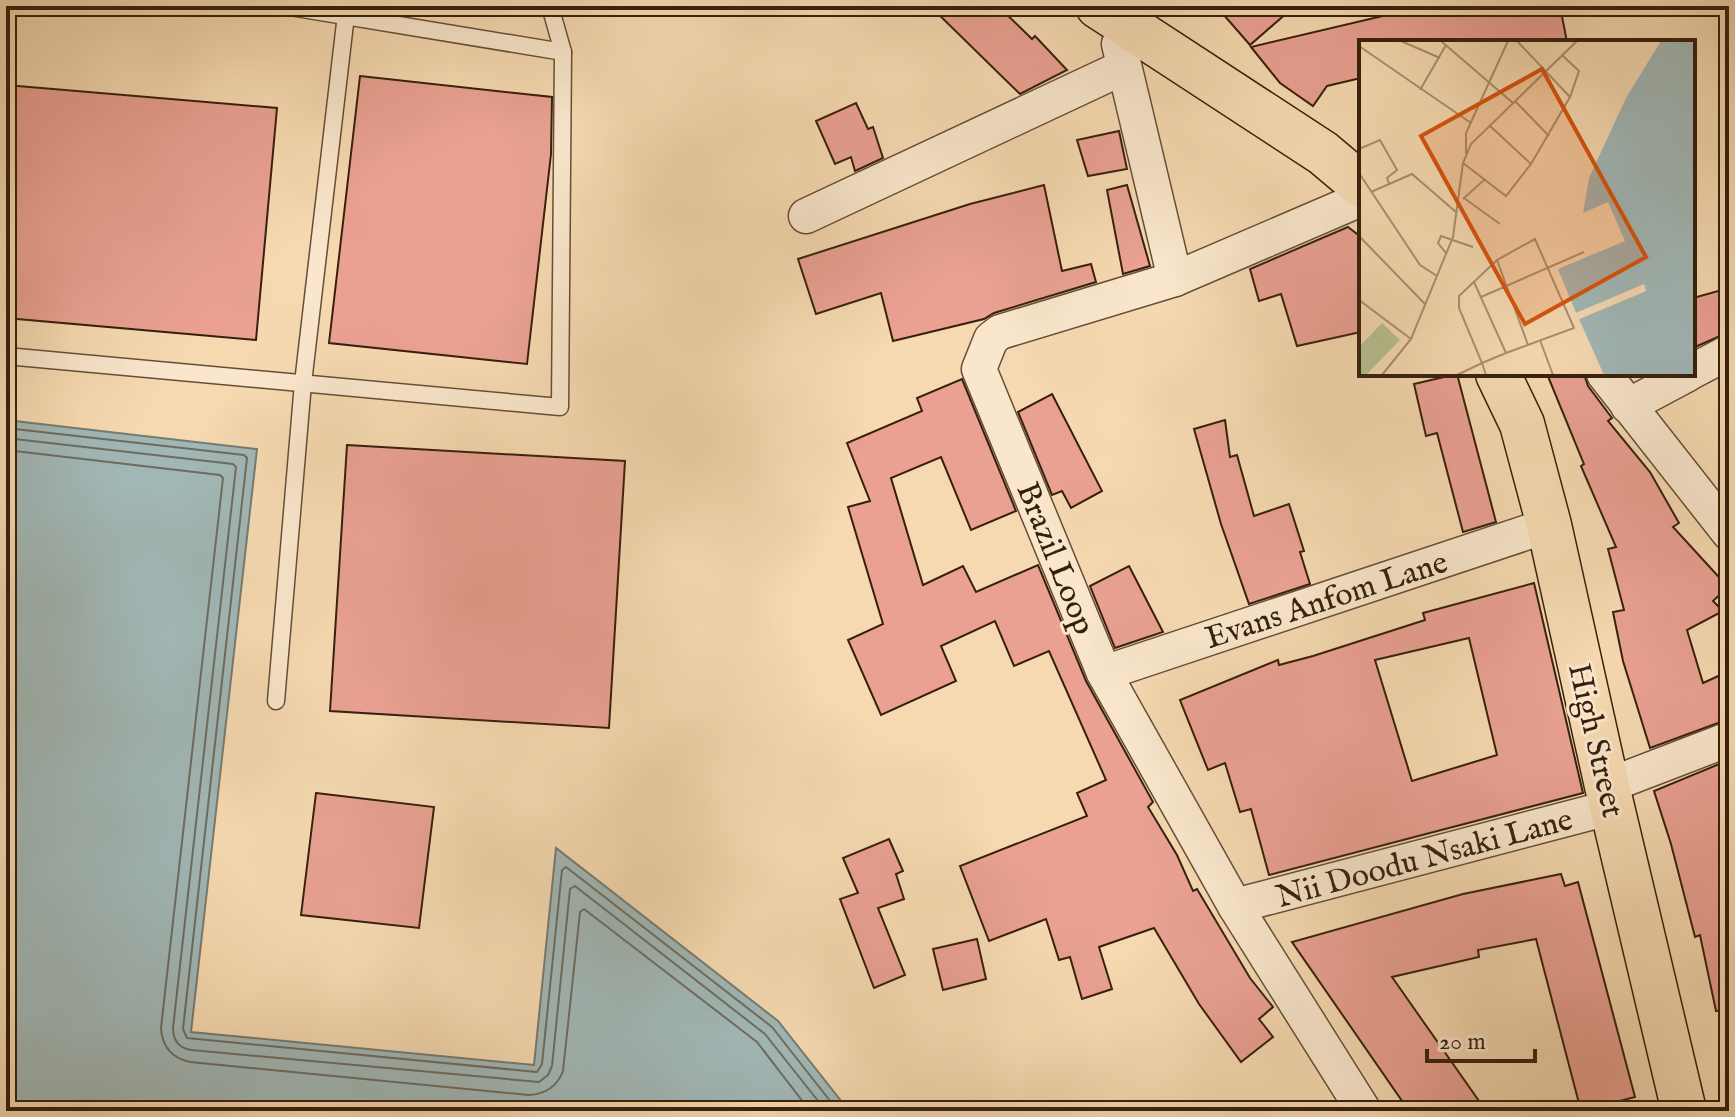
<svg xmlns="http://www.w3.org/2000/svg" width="1735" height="1117" viewBox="0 0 1735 1117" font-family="'IM FELL English',serif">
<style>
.water{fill:#a1b7b6;stroke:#767b72;stroke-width:2}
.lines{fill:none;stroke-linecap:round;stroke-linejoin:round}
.shore{stroke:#6c6c62;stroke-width:2}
.building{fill:#eaa192;stroke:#36200d;stroke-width:2;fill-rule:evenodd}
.service-casing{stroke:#664e36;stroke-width:19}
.minor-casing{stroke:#664e36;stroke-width:37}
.primary-casing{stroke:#36200d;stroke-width:47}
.service{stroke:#f9e6cc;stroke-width:16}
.minor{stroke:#f9e6cc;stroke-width:34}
.primary{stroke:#f6d9b1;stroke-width:44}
.labels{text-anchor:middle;stroke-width:6;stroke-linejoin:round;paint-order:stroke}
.street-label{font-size:32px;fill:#36200d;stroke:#f9e6cc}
.inset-road{fill:none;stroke:#a98f6f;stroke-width:2}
.view{fill:#d6530c;fill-opacity:0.15;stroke:#d6530c;stroke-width:4}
.inset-edge{fill:none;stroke:#36200d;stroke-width:4}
</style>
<rect width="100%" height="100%" fill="#f6d9b1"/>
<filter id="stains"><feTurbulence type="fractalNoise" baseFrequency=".0025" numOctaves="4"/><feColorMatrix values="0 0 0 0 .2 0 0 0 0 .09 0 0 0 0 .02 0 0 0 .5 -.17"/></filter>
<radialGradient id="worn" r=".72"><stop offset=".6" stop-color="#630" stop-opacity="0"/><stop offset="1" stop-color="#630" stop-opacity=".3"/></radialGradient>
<polygon class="water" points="6,420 257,449 191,1032 534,1065 556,848 778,1021 849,1111 6,1111"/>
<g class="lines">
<g class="shore">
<polyline points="6,428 244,455 247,458 183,1029 187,1038 537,1072 542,1064 562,870 566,867 772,1027 838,1111"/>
<path d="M6 438 233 464 236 467 173 1028C173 1040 179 1048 191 1050L539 1082 548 1075 552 1066 570 889 575 886 765 1034 826 1111"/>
<path d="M6 450 220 475 223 478 161 1028C162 1047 172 1058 190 1062L529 1095C546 1094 557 1087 563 1071L580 912 584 909 757 1042 810 1111"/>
</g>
</g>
<g class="building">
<polygon points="930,6 998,6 1032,39 1035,36 1067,70 1020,94"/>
<polygon points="1216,6 1295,6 1250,45"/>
<polygon points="1425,6 1560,6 1567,42 1361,42 1361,78 1327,86 1313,106 1280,83 1251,47"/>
<polygon points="360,76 552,97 551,154 527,364 329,343"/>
<polygon points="6,85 277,108 256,340 6,318"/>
<polygon points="856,103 868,129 873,127 883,158 855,171 851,157 835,164 816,121"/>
<polygon points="1119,131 1127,169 1088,176 1077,140"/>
<polygon points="1044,185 1062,271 1091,264 1096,282 994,313 984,319 893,341 881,293 816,314 798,259 970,204"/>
<polygon points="1127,185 1150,266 1123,274 1107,190"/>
<polygon points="1348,227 1361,237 1361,332 1297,346 1281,294 1259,301 1250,269"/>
<polygon points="1729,288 1729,332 1693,348 1693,298"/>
<polygon points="1457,374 1496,522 1463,532 1437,433 1426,436 1414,384"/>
<polygon points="1547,374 1584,374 1588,386 1612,418 1608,421 1650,472 1679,523 1673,527 1728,587 1713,601 1723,611 1687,630 1703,683 1729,671 1729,719 1650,748 1623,661 1613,612 1624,610 1608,549 1616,547 1581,466 1584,464"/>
<polygon points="962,379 1016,511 971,530 941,457 891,478 923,585 963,566 976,592 1038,565 1086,681 1153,802 1148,807 1177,855 1193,891 1197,889 1250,978 1273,1007 1259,1019 1273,1037 1241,1062 1199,1004 1154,928 1099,947 1112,989 1082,999 1070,957 1059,960 1046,919 989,941 960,866 1087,816 1077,793 1106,780 1049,651 1014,666 995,621 941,646 956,681 881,715 848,640 883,624 848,507 870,501 847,443 922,411 917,398"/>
<polygon points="1052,394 1102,491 1071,508 1062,491 1052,495 1018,412"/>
<polygon points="1225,420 1230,457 1237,455 1254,516 1289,504 1304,551 1300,552 1310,584 1249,604 1221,524 1194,429"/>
<polygon points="347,445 625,461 609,728 330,711"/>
<polygon points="1129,566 1163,632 1115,648 1090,586"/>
<path d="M1534 583 1583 793 1269 875 1251 809 1240 812 1225 763 1208 770 1180 700 1278 660 1279 665 1313 656 1425 620 1423 613ZM1469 638 1497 755 1412 781 1375 660Z"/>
<polygon points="1729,760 1729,1010 1716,1011 1700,935 1695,937 1671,844 1654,791"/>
<polygon points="316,793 434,807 419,928 301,915"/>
<polygon points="889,839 903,871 896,874 904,899 878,908 905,975 874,988 840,899 858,893 843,858"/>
<polygon points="1561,874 1565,886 1578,882 1635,1097 1581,1111 1536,939 1478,950 1479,957 1392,977 1486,1111 1409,1111 1292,942 1463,894"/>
<polygon points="977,939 986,979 943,990 933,949"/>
</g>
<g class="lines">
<g class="service-casing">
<g id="service">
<polyline points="284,6 563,52"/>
<polyline points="6,356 560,407 563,52 550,6"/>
<polyline points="276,701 303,383 347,6"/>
</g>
</g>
<g class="minor-casing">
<g id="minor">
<polyline points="1119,44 1175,279"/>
<polyline points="1361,199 1175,279 1000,332 991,339 979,369 1104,673 1235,906 1364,1111"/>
<polyline points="806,216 1124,67"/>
<polyline points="1693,371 1729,352"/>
<polyline points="1604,374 1729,533"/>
<polyline points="1628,406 1688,374"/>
<polyline points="1104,673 1549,525"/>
<polyline points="1607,786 1729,739"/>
<polyline points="1235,906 1612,807"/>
</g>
</g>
<g class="primary-casing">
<g id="primary">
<polyline points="1098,6 1323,153 1361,185"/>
<polyline points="1498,374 1522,424 1549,525 1607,786 1684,1111"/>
</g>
</g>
<use href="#service" class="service"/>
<use href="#minor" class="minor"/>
<use href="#primary" class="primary"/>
</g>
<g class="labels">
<g class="street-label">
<text transform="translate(1057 558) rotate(68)" y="11">Brazil Loop</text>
<text transform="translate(1326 599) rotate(-18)" y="11">Evans Anfom Lane</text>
<text transform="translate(1597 740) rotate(77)" y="11">High Street</text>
<text transform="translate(1424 857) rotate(-15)" y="11">Nii Doodu Nsaki Lane</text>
</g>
</g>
<g transform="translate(1359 40)">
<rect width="336" height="336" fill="#f6d9b1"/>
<path d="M23 283 41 300 7 335H0V307Z" fill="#b6c091"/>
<path d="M302 1H336V335H245L220 279 287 251 285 245 217 273 199 229 266 201 249 162 224 173 230 138 267 58Z" fill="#a1b7b6"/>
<path d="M285 244 287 251 220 279 217 273Z" fill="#f6d9b1"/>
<path class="inset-road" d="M42 1 81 18M82 1 154 63M158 1 211 57M0 6 112 83M61 50 87 5M156 61 190 96M130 85 172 124M0 109 21 100 38 130 28 138 30 143M107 114V93L149 1M104 123 147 156 172 124 211 57 220 31 204 16M0 133 61 225 78 236M12 152 53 134 97 172M105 158 141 184M104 159 125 140M0 196 66 264M87 213 79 203 82 196 114 207M138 220 169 305M115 242 147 313M122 257 225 212M0 260 52 299M181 300 194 335M23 335 52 299 94 197 104 123 112 104 218 1M98 335 123 323 147 313 215 288 176 199 138 220 100 256V268L123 323 127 335"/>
<path class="view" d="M183 29 287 217 166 284 62 96Z"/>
<rect width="336" height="336" class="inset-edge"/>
</g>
<rect width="1735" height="1117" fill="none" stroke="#f6d9b1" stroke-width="32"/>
<rect x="8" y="8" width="1719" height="1101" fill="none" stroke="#36200d" stroke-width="4"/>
<rect x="16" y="16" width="1703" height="1085" fill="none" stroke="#36200d" stroke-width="2"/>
<path d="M1427 1049v12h108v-12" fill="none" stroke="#36200d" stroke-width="4"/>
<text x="1439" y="1049" font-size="24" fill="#36200d" stroke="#f9e6cc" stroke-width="6" paint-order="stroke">20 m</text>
<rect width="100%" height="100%" filter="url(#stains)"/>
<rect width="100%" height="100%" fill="url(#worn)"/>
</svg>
